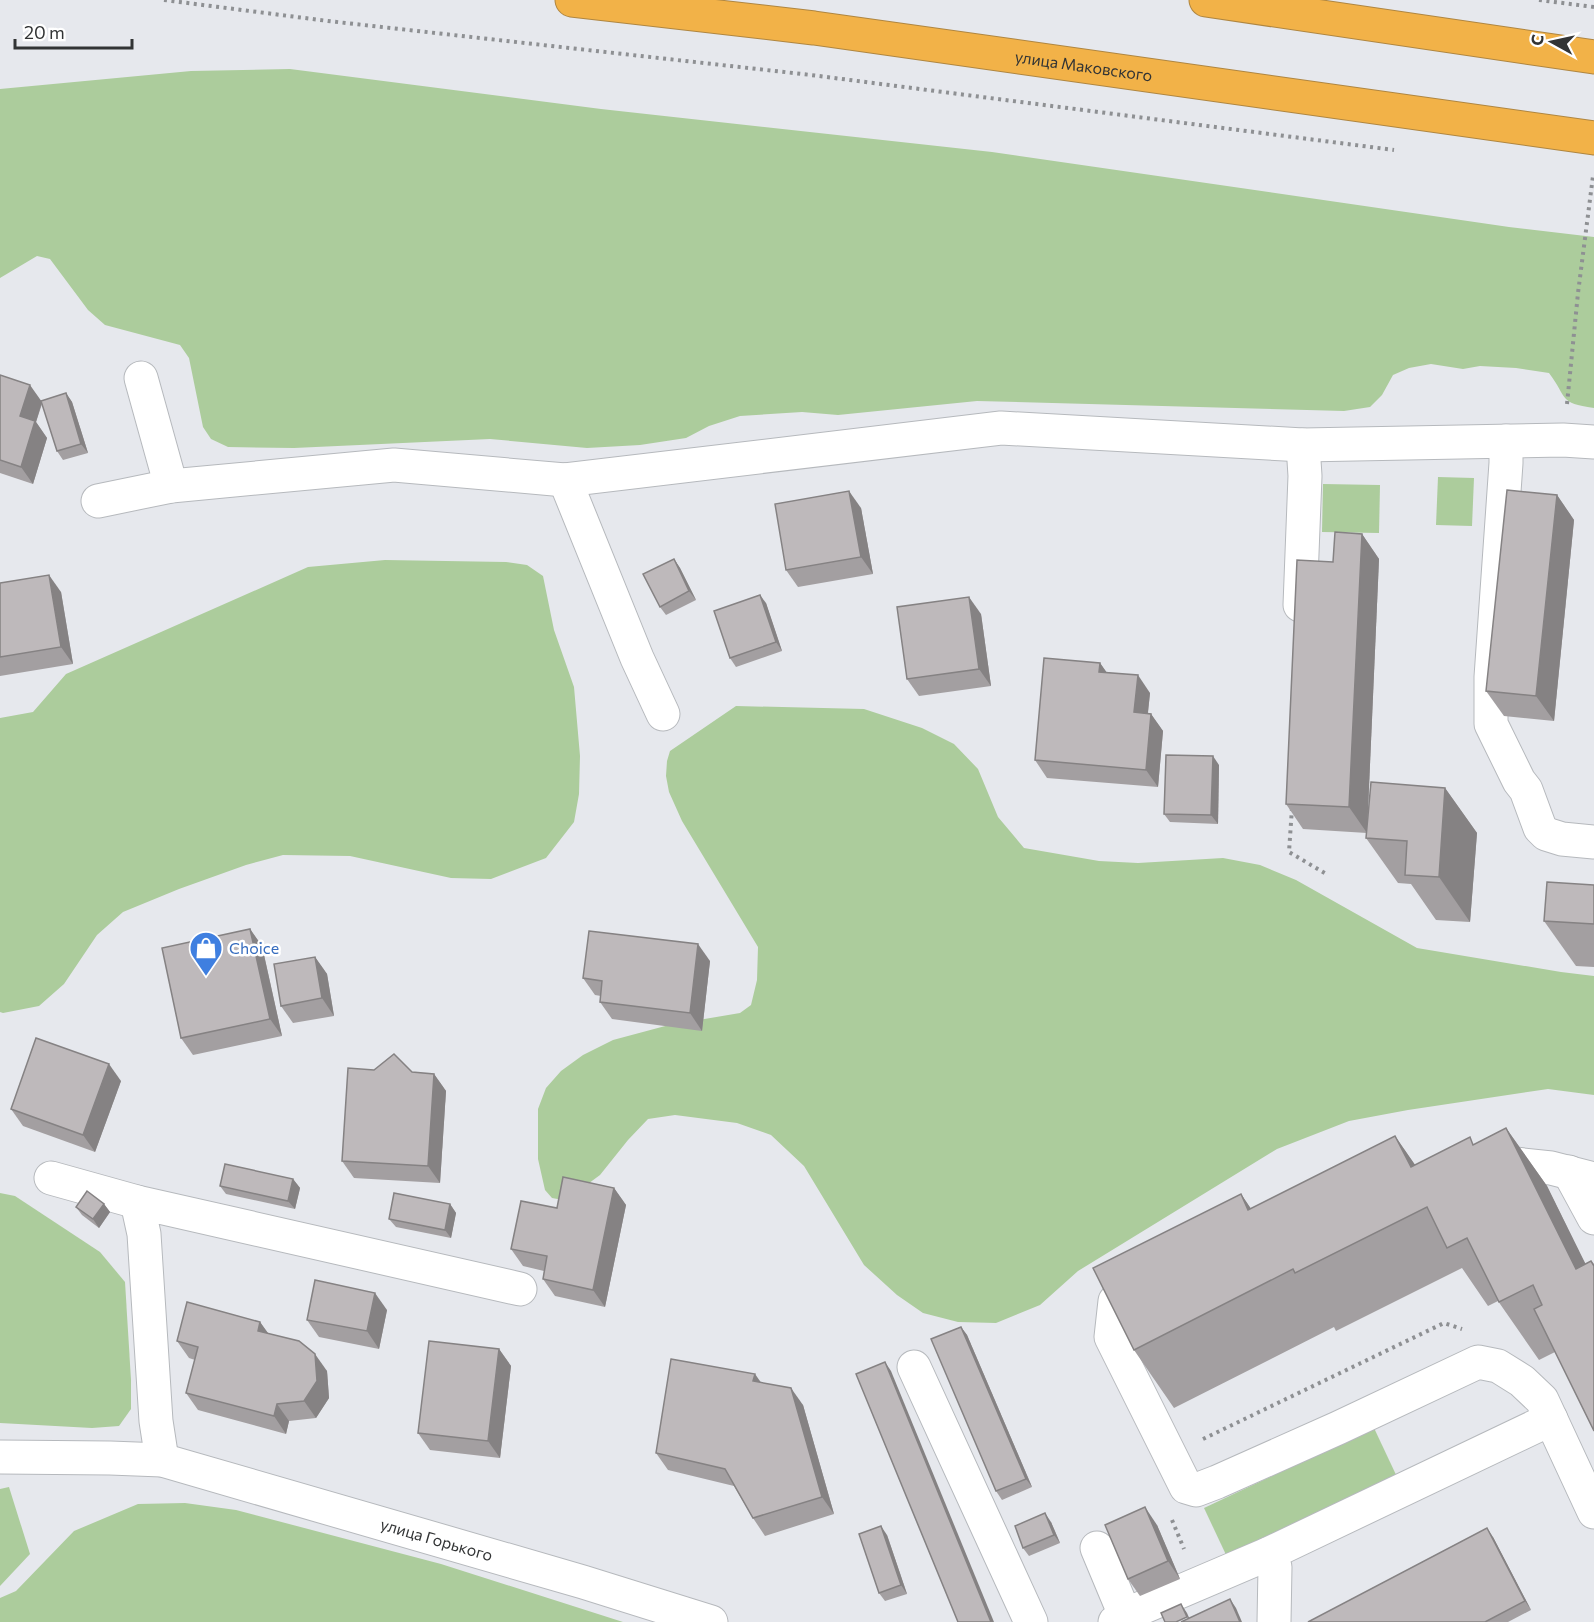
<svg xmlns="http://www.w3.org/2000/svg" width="1594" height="1622" viewBox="0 0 1594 1622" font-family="Commissioner,sans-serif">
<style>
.green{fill:#accc9c}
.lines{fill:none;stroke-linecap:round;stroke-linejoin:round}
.minor-casing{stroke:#b6b9bd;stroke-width:35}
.highway-casing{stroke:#af8641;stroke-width:35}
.path{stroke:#8e9093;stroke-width:4;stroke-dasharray:3 4.5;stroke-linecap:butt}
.minor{stroke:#fff;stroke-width:33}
.highway{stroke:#f2b248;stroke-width:33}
.wall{fill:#a39fa1}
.shaded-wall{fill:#858283}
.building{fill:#beb9bb;stroke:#858283;stroke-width:1.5}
.labels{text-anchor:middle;stroke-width:5;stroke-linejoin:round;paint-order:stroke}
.street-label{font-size:16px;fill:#323435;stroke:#fff}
.shop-label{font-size:16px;fill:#366cbe;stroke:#fff;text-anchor:start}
</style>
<rect width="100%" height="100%" fill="#e6e8ed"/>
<g class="green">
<path d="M290 69 601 109 992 152 1509 227 1594 237V408C1558 403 1568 398 1549 373L1516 368 1480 366 1463 369 1431 364 1409 368 1393 375 1382 395 1370 407 1344 411 977 401 838 415 802 412 740 416 709 426 686 438 640 445 587 448 490 439 294 448 228 447 211 439 203 427 189 358 180 345 105 325 88 310 50 259 37 256 0 278V89L191 71Z"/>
<polygon points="1438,477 1474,478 1472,526 1436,525"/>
<polygon points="1323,484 1380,485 1379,533 1322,532"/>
<polygon points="385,560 506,562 527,565 543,576 554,630 574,687 580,756 579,794 574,822 546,858 491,879 451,878 350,856 283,855 246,865 179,889 123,912 97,935 64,984 39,1006 3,1013 0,1012 0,718 33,712 66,674 308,567"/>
<polygon points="736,706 864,709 922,728 954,744 978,769 998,817 1024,848 1099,861 1138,863 1223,858 1260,865 1296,880 1417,948 1561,972 1594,976 1594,1095 1548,1089 1408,1110 1349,1121 1277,1149 1078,1271 1040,1305 996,1323 958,1322 923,1313 897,1295 864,1265 804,1166 771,1135 737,1123 675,1115 648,1119 628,1140 600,1175 577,1192 563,1200 552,1198 545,1190 538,1159 538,1109 546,1088 561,1071 583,1055 613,1040 669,1025 740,1013 751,1005 757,980 758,947 682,821 669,792 666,776 667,761 670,751"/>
<polygon points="0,1193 15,1196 100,1252 125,1282 131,1380 131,1409 119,1426 92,1428 0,1423"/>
<polygon points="1374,1428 1398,1479 1228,1559 1204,1508"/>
<polygon points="9,1487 30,1554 0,1586 0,1489"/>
<polygon points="185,1503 236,1510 441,1564 623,1622 0,1622 0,1598 16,1591 74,1531 138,1504"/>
</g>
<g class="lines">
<g class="minor-casing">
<g id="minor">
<polyline points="141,378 171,486"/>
<polyline points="1506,441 1506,463 1491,677 1491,724 1519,781 1526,790 1540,828 1546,834 1562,839 1594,842"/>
<polyline points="565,480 637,658 663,714"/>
<polyline points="98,501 171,486 394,465 565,480 1001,428 1303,445 1563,440 1594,442"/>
<polyline points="1300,605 1305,476 1303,445"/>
<polyline points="1488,1161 1551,1168 1594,1179"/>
<polyline points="1569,1172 1594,1218"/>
<polyline points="51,1178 137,1202"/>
<polyline points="1141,1277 1115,1301 1111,1337 1186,1487 1196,1490 1217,1482 1338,1428 1478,1362 1498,1366 1522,1381 1542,1400 1594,1512"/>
<polyline points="914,1367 1031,1622"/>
<path id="s1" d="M0 1457 110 1458 162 1460 583 1582 711 1622"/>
<polyline points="162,1460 156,1421 144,1234 137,1202 520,1289"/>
<polyline points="1097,1548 1125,1615"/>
<polyline points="1268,1554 1275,1567 1274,1622"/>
<polyline points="1115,1622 1125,1615 1268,1554 1551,1419"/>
</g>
</g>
<g class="highway-casing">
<g id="highway">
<path id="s2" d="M572 0 814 28 1594 138"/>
<polyline points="1206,0 1594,57"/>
</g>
</g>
<g class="path">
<polyline points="164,0 328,21 811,75 1394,150"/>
<polyline points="1539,0 1594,7"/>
<polyline points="1567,404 1578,293 1593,176"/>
<polyline points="1292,808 1289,852 1328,875"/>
<polyline points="1203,1439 1444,1323 1462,1329"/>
<polyline points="1172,1520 1184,1549"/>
</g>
<use href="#minor" class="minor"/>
<use href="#highway" class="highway"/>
</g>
<g class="wall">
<polygon points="0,375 41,401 66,393 72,402 88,453 63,460 57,451 42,404 36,422 47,438 33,484 0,473"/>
<polygon points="1557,495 1574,520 1554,721 1504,716 1486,691"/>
<polygon points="861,508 873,574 798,587 786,570"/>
<polygon points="1362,534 1379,559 1367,833 1303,829 1286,804 1333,562"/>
<polygon points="674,559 680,568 696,600 666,615 660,607"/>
<polygon points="0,583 61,592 73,664 0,676"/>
<polygon points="766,603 782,651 736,667 730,658"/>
<polygon points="981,614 991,686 919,696 907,679"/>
<polygon points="1100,663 1107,673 1150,693 1148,713 1151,714 1163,731 1158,787 1047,778 1035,760"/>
<polygon points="1219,765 1218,824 1170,822 1164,814"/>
<polygon points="1445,788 1477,833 1470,922 1436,920 1411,884 1398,883 1366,838"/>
<polygon points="1594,885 1594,967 1576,966 1544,921"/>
<polygon points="250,929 262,946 282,1036 193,1055 181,1038"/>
<polygon points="315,957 327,974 334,1016 293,1023 281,1006"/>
<polygon points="710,961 702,1031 612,1019 600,1002 601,996 595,995 583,978"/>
<polygon points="374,1070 434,1074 446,1091 440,1183 354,1178 342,1161"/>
<polygon points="121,1081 95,1152 23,1126 11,1109"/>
<polygon points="1506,1128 1547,1186 1585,1264 1591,1261 1594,1264 1594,1431 1555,1352 1539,1360 1498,1301 1488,1306 1462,1268 1336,1331 1334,1327 1174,1408 1134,1350 1241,1194 1251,1209 1395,1136 1415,1165 1475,1144"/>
<polygon points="293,1179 300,1188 295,1209 226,1194 220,1186"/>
<polygon points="614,1188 626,1205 605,1307 555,1296 543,1279 544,1271 523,1266 511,1249 557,1208"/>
<polygon points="104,1204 110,1212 99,1228 82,1215 76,1207"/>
<polygon points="450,1204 456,1213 451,1238 396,1227 389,1219"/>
<polygon points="387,1310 379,1349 319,1337 307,1320"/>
<polygon points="260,1322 268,1333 327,1371 329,1398 316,1418 289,1421 286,1434 198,1410 186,1393 195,1360 189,1358 177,1341"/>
<polygon points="961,1327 967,1335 1032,1487 1002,1500 996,1491"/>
<polygon points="499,1349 511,1366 500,1458 430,1450 418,1433"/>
<polygon points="761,1382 803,1405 834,1514 765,1536 753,1518 734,1486 668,1470 656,1453"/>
<polygon points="1051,1522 1060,1543 1029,1556 1023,1548"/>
<polygon points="1157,1525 1180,1579 1140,1596 1128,1579"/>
<polygon points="887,1535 907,1594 885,1601 879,1593"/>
<polygon points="1493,1537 1531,1610 1508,1622 1308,1622"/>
</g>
<g class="shaded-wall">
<polygon points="30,385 42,402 36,422 47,438 33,484 21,467 20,416"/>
<polygon points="66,393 72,402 88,453 81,444"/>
<polygon points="849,491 861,508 873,574 861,557"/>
<polygon points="1557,495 1574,520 1554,721 1536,696"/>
<polygon points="1362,534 1379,559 1367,833 1349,807"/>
<polygon points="674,559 680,568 696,600 689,591"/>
<polygon points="49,575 61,592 73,664 61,647"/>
<polygon points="760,595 766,603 782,651 776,642"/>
<polygon points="969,597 981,614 991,686 979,669"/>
<polygon points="1100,663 1112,680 1099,672"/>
<polygon points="1138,675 1150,693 1146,729 1134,712"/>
<polygon points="1151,714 1163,731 1158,787 1146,770"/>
<polygon points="1213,756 1219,765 1218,824 1211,815"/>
<polygon points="1445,788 1477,833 1470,922 1439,877"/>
<polygon points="250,929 262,946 282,1036 270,1019"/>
<polygon points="698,944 710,961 702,1031 690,1013"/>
<polygon points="315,957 327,974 334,1016 322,998"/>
<polygon points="109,1064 121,1081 95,1152 83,1135"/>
<polygon points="434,1074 446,1091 440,1183 428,1166"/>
<polygon points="1506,1128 1547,1186 1594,1281 1576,1269"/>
<polygon points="1395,1136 1436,1195 1411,1167"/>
<polygon points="293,1179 300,1188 295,1209 288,1201"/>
<polygon points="614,1188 626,1205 605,1307 593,1290"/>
<polygon points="1241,1194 1281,1253 1248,1210"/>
<polygon points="104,1204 110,1212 99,1228 93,1219"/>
<polygon points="450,1204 456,1213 451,1238 445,1230"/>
<polygon points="375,1293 387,1310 379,1349 367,1331"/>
<polygon points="260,1322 272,1339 258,1331"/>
<polygon points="961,1327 967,1335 1032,1487 1026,1479"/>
<polygon points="499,1349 511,1366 500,1458 488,1441"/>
<polygon points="315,1354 327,1371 329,1398 316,1418 304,1401"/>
<polygon points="885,1362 891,1371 994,1622 991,1622"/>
<polygon points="755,1374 767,1391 753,1381"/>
<polygon points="791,1388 803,1405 834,1514 822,1497"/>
<polygon points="277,1404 289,1421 286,1434 274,1416"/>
<polygon points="1145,1507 1157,1525 1180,1579 1168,1561"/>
<polygon points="1045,1513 1051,1522 1060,1543 1054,1535"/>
<polygon points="881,1526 887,1535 907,1594 901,1585"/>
<polygon points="1487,1528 1493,1537 1531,1610 1525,1601"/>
<polygon points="1230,1599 1236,1608 1242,1622 1240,1622"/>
<polygon points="1181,1604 1187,1613 1191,1622 1187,1617"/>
</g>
<g class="building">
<polygon points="0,375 30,385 20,416 35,421 21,467 0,460"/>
<polygon points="66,393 81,444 57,451 41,401"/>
<polygon points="1507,490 1557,495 1536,696 1486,691"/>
<polygon points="849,491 861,557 786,570 775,504"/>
<polygon points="1335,532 1362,534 1349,807 1286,804 1297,560 1333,562"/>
<polygon points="674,559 689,591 660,607 643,574"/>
<polygon points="49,575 61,647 0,657 0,583"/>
<polygon points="760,595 776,642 730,658 714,611"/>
<polygon points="969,597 979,669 907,679 897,607"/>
<polygon points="1044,658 1100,663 1099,672 1138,675 1134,712 1151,714 1146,770 1035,760"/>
<polygon points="1166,755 1213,756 1211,815 1164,814"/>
<polygon points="1371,782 1445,788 1439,877 1405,875 1407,841 1366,838"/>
<polygon points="1547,882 1594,885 1594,924 1544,921"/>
<polygon points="250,929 270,1019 181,1038 162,948"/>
<polygon points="589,931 698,944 690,1013 600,1002 602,981 583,978"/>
<polygon points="315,957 322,998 281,1006 274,964"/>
<polygon points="36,1038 109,1064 83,1135 11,1109"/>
<polygon points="394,1054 412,1072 434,1074 428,1166 342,1161 348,1068 374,1070"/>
<polygon points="1506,1128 1576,1269 1591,1261 1594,1266 1594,1431 1534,1309 1542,1305 1533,1285 1499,1302 1467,1238 1447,1248 1427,1207 1295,1273 1293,1269 1134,1350 1093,1268 1241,1194 1248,1210 1395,1136 1411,1167 1470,1137 1473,1145"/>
<polygon points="225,1164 293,1179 288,1201 220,1186"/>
<polygon points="563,1177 614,1188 593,1290 543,1279 547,1256 511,1249 521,1201 557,1208"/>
<polygon points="87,1191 104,1204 93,1219 76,1207"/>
<polygon points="394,1193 450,1204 445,1230 389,1219"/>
<polygon points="315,1280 375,1293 367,1331 307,1320"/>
<polygon points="187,1302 260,1322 258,1331 299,1341 315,1354 317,1381 304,1401 277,1404 274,1416 186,1393 198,1347 177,1341"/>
<polygon points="961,1327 1026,1479 996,1491 931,1339"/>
<polygon points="429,1341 499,1349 488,1441 418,1433"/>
<polygon points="671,1359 755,1374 753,1381 791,1388 822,1497 753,1518 725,1469 656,1453"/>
<polygon points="885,1362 991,1622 958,1622 856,1374"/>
<polygon points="1145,1507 1168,1561 1128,1579 1105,1525"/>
<polygon points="1045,1513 1054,1535 1023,1548 1015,1526"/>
<polygon points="881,1526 901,1585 879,1593 859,1534"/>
<polygon points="1487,1528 1525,1601 1485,1622 1308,1622"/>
<polygon points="1230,1599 1240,1622 1181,1622"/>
<polygon points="1181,1604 1187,1617 1176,1622 1165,1622 1161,1613"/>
</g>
<defs>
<g id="shop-pin" transform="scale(1.725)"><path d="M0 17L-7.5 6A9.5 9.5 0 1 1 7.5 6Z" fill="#3f7fe0" stroke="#fff"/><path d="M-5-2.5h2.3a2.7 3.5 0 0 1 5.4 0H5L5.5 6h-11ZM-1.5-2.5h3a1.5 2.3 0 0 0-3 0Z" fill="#fff"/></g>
</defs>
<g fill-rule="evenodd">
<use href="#shop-pin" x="206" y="948"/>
</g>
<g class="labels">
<g class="street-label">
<text dy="6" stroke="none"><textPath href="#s2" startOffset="516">улица Маковского</textPath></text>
<text dy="6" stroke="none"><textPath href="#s1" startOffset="448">улица Горького</textPath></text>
</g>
<g class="shop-label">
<text x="229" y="954">Choice</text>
</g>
</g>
<g transform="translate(1552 42) rotate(278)" stroke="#ffffff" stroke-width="4.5" paint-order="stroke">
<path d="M0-4.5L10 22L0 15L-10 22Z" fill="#323435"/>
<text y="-9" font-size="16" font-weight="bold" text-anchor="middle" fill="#323435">С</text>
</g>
<path d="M15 39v9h117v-9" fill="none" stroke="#323435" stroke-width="3"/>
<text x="24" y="39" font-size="18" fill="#323435" stroke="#ffffff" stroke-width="4.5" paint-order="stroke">20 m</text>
</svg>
